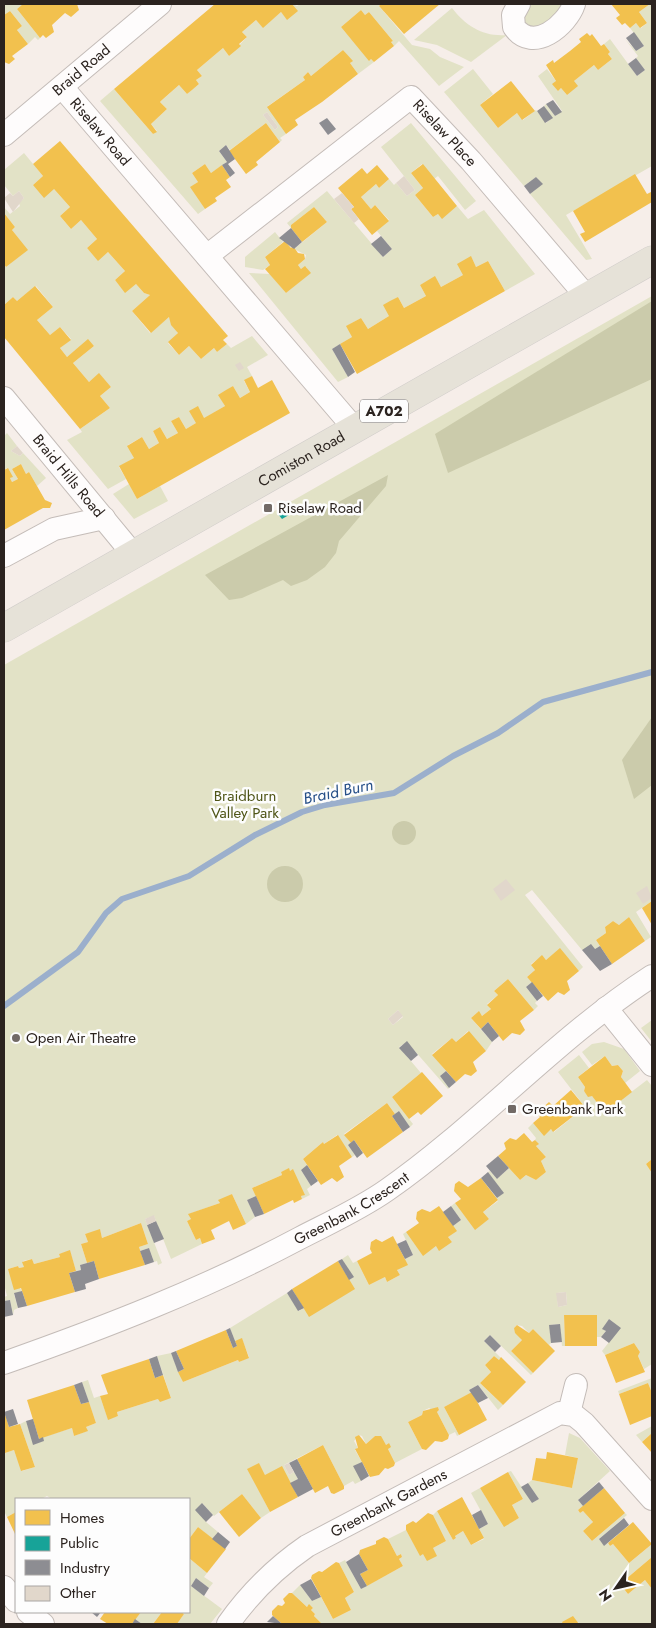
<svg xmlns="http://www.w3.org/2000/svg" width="656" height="1628" viewBox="0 0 656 1628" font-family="Jost,sans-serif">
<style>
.green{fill:#e2e2c6;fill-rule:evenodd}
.forest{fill:#cbcbab}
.homes{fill:#f2c14e}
.public{fill:#17a398}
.industry{fill:#8d8d92}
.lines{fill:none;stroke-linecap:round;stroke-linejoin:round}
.stream{stroke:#9bafcc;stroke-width:6}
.building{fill:#e1d7cb}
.minor-casing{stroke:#c4bcb8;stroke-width:24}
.major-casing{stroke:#d1cdca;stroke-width:29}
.minor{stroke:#fefcfc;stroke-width:22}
.major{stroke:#e6e2d8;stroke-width:28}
.poi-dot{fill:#726a66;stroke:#fdfdfd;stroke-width:2}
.labels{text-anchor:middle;stroke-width:5;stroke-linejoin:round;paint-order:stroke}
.shield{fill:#fdfdfd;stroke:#6a6462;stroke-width:1}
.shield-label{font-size:14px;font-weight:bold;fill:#2b231f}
.street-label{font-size:15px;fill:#2b231f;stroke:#fdfdfd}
.poi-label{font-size:15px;fill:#2b231f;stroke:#fdfdfd;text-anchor:start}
.park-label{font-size:15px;fill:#4f5517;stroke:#fdfdfd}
.water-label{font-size:16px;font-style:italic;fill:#264f88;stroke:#fdfdfd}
</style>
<rect width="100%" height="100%" fill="#f6eee9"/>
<g class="green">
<polygon points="4,4 23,4 17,9 40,38 38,40 35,37 28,44 17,30 22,26 10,11 4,15"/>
<path d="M292 4 297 6 300 4H381L379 6 412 45 430 49 440 57 464 67 439 86 399 41 394 46 391 42 393 41 369 12 365 15 361 10 341 27 369 60 371 59 374 62 358 74 350 63 352 61 343 50 311 76 308 72 303 77 305 80 268 106 286 134 280 138 282 140 280 142 266 123 230 150 226 145 219 151 227 162 211 173 205 164 192 173 198 182 191 187 205 209 198 214 100 101 114 89 153 134 157 131 151 124 167 109 160 102 179 85 187 94 199 84 196 80 202 76 197 70 223 48 229 56 247 37 242 32 256 20 263 27 281 12 287 19 297 11ZM267 112 278 127 275 130 263 115Z"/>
<polygon points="532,4 566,4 542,26 529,28 523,21 525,13"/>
<polygon points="650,4 652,4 652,166 566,215 592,259 586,260 530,194 542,184 536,177 524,186 444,92 473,69 493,94 480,105 498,128 517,113 523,120 536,110 546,123 552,118 544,106 546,104 555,116 562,111 538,76 547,69 556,81 558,91 561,88 567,95 574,81 594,65 598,70 612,59 608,54 610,52 604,44 610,39 637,76 645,70 636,58 638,56 625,39 636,51 644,46 630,28 636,23 641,28 647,23 639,12"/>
<path d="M452 8C466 26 483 37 507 35L471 62 437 45 414 40Z"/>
<polygon points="411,123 476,201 465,210 438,176 434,179 422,164 411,173 423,188 415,195 433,217 438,214 442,218 457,206 468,219 484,210 535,274 505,291 488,261 476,267 471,257 463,275 441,287 435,277 420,285 426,296 404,308 398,297 389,316 368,329 361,318 347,326 352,337 332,349 348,377 338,382 249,273 270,274 286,293 310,273 306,267 301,269 298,265 305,259 306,255 294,249 327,222 314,207 291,225 291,228 287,223 327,191 383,257 392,249 377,231 389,220 375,205 371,209 361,197 376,184 379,188 389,179 394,185 396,183 407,196 415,190 381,147"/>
<polygon points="24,153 43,176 33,185 54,189 70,207 60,216 71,229 81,220 97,239 87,248 98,260 108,252 125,271 115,280 125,292 136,284 144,293 150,295 132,311 150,333 169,317 178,333 168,343 179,355 189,346 201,359 214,348 217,352 227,344 231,348 252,336 268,355 247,367 252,376 244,381 250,392 240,398 233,386 219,395 225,406 186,429 179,417 171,421 178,433 167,439 160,427 153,431 159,443 149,449 142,437 128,445 134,458 119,467 126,479 108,489 67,440 82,432 80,429 110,408 100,396 111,387 99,374 89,382 73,363 94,346 88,340 67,357 60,348 71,339 60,327 50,335 37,320 53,307 36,286 17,301 13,297 4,305 4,264 6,267 27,250 12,230 15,227 4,213 4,207 10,214 20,206 19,203 24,198 19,191 13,196 4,185 4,170"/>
<polygon points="275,232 283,242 265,257 270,265 263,270 245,267 245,257"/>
<path d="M652 296V901L636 912 651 937 645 941 629 917 619 925 613 921 605 927 606 933 596 940 600 946 595 949 582 950 532 890 525 895 583 967 579 971 560 949 546 960 542 956 531 964 535 970 527 977 532 982 526 987 537 1001 535 1003 538 1006 534 1010 508 979 494 991 498 995 487 1004 491 1009 482 1016 478 1012 471 1018 492 1042 486 1051 468 1031 456 1042 452 1038 432 1054 446 1071 440 1076 449 1088 448 1089 407 1042 399 1047 421 1073 392 1097 413 1124 410 1127 399 1111 395 1114 387 1103 344 1134 351 1143 348 1145 355 1155 352 1157 337 1135 324 1144 323 1142 303 1159 307 1165 301 1170 311 1186 307 1189 310 1195 302 1199 301 1196 304 1195 293 1170 290 1171 288 1169 281 1172 282 1175 252 1188 256 1196 247 1200 255 1217 246 1224 232 1194 219 1201 220 1203 189 1214 191 1219 187 1221 196 1240 200 1238 202 1244 171 1259 154 1216 145 1219 162 1263 158 1265 157 1261 154 1262 149 1248 140 1251 139 1247 148 1244 141 1223 102 1238 100 1230 85 1234 88 1242 81 1244 87 1263 80 1265 81 1270 76 1271 70 1251 59 1254 60 1257 34 1264 32 1259 23 1261 24 1267 19 1268 18 1266 8 1269 22 1291 14 1294 18 1308 14 1310 13 1315 10 1300 4 1301V1297L7 1296 4 1284V665ZM398 1010 403 1017 393 1025 388 1019Z"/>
<polygon points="7,433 17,446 11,451 20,456 23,453 46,478 37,486 29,472 26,474 21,464 12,469 18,479 12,482 10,478 12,477 7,468 4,470 4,436"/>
<polygon points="129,484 137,499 160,486 168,501 134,519 113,494"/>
<polygon points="652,1020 652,1042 641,1028"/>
<polygon points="604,1042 624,1049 640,1071 625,1083 621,1077 623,1071 618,1065 612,1066 605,1056 592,1065 582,1052 592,1044"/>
<path d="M579 1055 589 1068 578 1077 585 1087 584 1091 588 1096H592L605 1112 647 1080 652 1086V1159L646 1164 652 1171V1364L644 1369 638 1356 640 1352 634 1343 605 1355 602 1351 620 1328 609 1319 603 1329 606 1331 601 1337H597V1315L564 1316 565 1346H562L559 1324 550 1325 551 1343 549 1345 533 1329 529 1333 522 1326 517 1325 514 1328 522 1340 511 1351 533 1373 531 1375 490 1335 484 1341 501 1358 499 1360 494 1356 485 1365 491 1372 480 1383 503 1405 498 1410 478 1385 469 1390 471 1393 444 1407 459 1435 457 1436 455 1432 449 1435 437 1412 439 1410 438 1407 432 1410 429 1408 423 1411 422 1415 408 1422 422 1449 395 1463 388 1449 389 1443 386 1445 375 1436 366 1444 362 1436 359 1435 354 1441 358 1448 355 1450 362 1462 361 1481 355 1484 353 1481 344 1486 323 1445 284 1465 289 1475 294 1472 298 1479 290 1483 265 1475 259 1464 248 1469 270 1512 261 1518 242 1494 214 1516 202 1503 206 1522 218 1532 212 1539 198 1527 189 1539V1499H52L47 1496 41 1499H16V1512L7 1517 4 1511V1449L5 1453 14 1450 22 1471 35 1467 20 1424 26 1421 34 1444 43 1441V1437L72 1428 74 1436 87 1431 86 1427 96 1423 82 1382 88 1380 94 1398 100 1396 108 1419 118 1416 117 1412 158 1399 171 1398 157 1356 171 1353 183 1382 238 1360 239 1362 249 1357 242 1339 235 1341 230 1328 287 1293 299 1311 349 1280 353 1277 342 1259 348 1255 353 1263 357 1261 369 1285 385 1277 387 1282 400 1275 397 1270 405 1259 413 1255 403 1234 406 1232 423 1255 436 1246 452 1242 448 1237 453 1226 461 1220 451 1206 455 1203 475 1229 489 1219 483 1212 498 1201 497 1198 503 1193 488 1172 490 1171 497 1179 509 1168 520 1180 526 1175 536 1180 546 1172 541 1161 546 1157 536 1146 538 1144 535 1140 536 1138 528 1128 533 1123 544 1135 551 1129 554 1132 585 1107 558 1072ZM566 1292 567 1305 558 1307 557 1293Z"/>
<polygon points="652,1378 652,1393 648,1383 619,1394 618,1391"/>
<polygon points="652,1426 652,1433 642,1442 636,1435"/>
<polygon points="569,1433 580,1438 610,1471 578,1500 583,1506 578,1510 580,1513 583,1511 593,1522 583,1531 592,1541 625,1513 627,1515 599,1539 604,1545 608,1543 610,1546 613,1544 629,1563 652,1544 652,1557 620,1584 628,1594 645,1580 652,1589 652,1624 579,1624 578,1622 563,1624 322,1624 314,1616 315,1614 311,1610 313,1608 309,1605 307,1607 292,1593 300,1585 312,1601 321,1597 333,1619 351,1610 345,1598 354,1592 339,1563 345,1560 361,1589 403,1566 399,1559 402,1557 401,1554 397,1556 388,1539 406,1530 420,1555 446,1541 433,1515 437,1511 453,1540 456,1538 455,1536 463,1531 471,1545 484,1539 479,1529 488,1524 471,1493 480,1488 504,1526 519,1518 512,1505 523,1499 508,1472 511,1471 532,1503 539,1499 528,1483 532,1480 572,1488 578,1458 565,1455"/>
<polygon points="189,1558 207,1573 204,1577 213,1583 209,1588 196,1578 191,1586 222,1609 210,1624 177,1624 184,1614 181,1612 189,1612"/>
<polygon points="141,1612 162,1612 153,1624 142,1624 135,1619"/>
</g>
<g class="forest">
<polygon points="652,301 652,379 448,473 435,434"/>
<polygon points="388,475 386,486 339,541 336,553 325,567 307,580 291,586 283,580 242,598 229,600 205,575"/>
<polygon points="652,717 652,785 634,799 622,760"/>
<circle cx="404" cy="833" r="12"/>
<circle cx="285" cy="884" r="18"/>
</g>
<g class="homes">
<polygon points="23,4 77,4 79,10 71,17 65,13 52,25 54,32 46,38 43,35 40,38 17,9"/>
<polygon points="215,4 292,4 298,11 287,20 281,12 263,28 256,20 242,32 247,37 239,44 241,46 229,56 223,48 197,70 202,76 196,80 199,84 192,90 187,94 179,85 162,100 160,102 167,109 151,124 157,132 153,134 114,89"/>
<polygon points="381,4 440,4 404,34 379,6"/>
<polygon points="611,4 650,4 639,12 647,23 640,28 636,23 630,28 625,23 622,25 616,18 620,15"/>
<polygon points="361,10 365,15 369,12 393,41 391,42 394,46 374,62 371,59 369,61 341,27"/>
<polygon points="10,11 22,26 17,30 28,44 12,56 15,59 9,64 4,62 4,15"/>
<polygon points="587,33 590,36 592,34 601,46 604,44 610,52 608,54 612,59 598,70 594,65 574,81 578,86 567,95 561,88 558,91 552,84 556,81 546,65 553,60 554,63 570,51 581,42 579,39"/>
<polygon points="343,50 353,61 350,63 358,74 322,102 295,120 298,125 286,134 267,107 305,80 303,77 308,72 311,76"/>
<polygon points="511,81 535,111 522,120 517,113 498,128 480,105"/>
<polygon points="266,123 280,142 256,162 258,165 246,174 229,151"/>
<polygon points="60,141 228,336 223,340 227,344 217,352 214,348 201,359 189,346 179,355 168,342 178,333 171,325 169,317 151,333 132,311 150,295 144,293 136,284 125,293 115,280 125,271 108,252 98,261 87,248 97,239 81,220 71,229 60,216 70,207 54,189 44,198 33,185 43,176 33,164"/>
<polygon points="205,164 211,173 222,165 230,177 226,180 231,187 215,198 217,201 205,209 190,187 198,182 192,173"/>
<polygon points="423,164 457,206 442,219 438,214 433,217 415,195 423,188 411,173"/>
<polygon points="377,165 389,179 379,188 376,184 361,197 371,209 375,205 389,221 372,235 351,209 354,207 338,188 362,168 367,174"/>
<polygon points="635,174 647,194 651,192 652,202 585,242 580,234 585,232 573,211"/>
<polygon points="314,207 327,222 302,242 291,228 291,225"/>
<polygon points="4,213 15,227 12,230 28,250 6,267 4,264"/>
<polygon points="285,241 291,248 293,246 298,253 304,254 305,259 298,265 301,269 305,266 311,273 286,293 265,269 270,265 265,257"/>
<polygon points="471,256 476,267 488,261 505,291 357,374 340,344 352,337 346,326 361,318 368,329 389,316 383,305 390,301 398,297 404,308 426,296 420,285 435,276 441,287 463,275 457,264"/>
<polygon points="35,286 53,307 37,320 50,335 60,327 71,340 60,348 67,357 88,339 94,346 73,363 89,382 99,373 111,387 100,396 110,408 80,429 4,337 4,305 13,297 17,301"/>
<polygon points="252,376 258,388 272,380 290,413 137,499 119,466 134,458 127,446 142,437 149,449 159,443 153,431 160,427 167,439 178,433 171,421 179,417 186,429 196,423 189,411 198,406 204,418 225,406 218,395 226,390 233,386 240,398 250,392 244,380"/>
<polygon points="21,464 26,474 29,472 45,500 52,503 50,508 43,508 4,530 4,470 8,468 13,477 10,478 12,482 18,479 12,469"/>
<polygon points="652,901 652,925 642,908"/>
<polygon points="629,917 645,941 612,964 596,940 606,933 605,927 613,921 619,925"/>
<polygon points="560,948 579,971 567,981 570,990 564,995 558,992 548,1001 527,977 535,970 531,965 542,955 546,960"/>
<polygon points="508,979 534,1010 520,1021 525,1030 520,1035 512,1033 503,1041 488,1022 481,1029 471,1018 479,1011 482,1016 491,1009 487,1005 498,995 494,991"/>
<polygon points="469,1031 486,1051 473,1062 477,1071 471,1076 465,1074 456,1082 432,1055 452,1038 456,1042"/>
<polygon points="605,1056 612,1066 618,1065 623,1071 621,1077 632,1092 605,1113 592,1096 588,1097 584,1091 585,1087 578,1077"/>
<polygon points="422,1072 443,1096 421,1115 418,1112 409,1119 392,1097"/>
<polygon points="571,1090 585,1107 553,1132 551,1129 544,1136 533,1123 540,1117 537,1113 549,1102 553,1106"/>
<polygon points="387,1103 395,1114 392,1116 403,1132 367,1158 354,1140 351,1143 344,1135"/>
<polygon points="524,1133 532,1142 535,1140 539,1144 536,1146 546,1157 541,1161 546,1172 536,1180 526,1175 520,1180 498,1156 506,1149 504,1143 510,1138 516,1140"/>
<polygon points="338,1135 352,1157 339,1166 344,1177 337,1182 332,1178 321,1185 303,1159 323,1142 324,1144"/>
<polygon points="652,1159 652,1173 646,1164"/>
<polygon points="289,1168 290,1171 293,1169 305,1195 301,1196 302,1199 294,1203 293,1200 264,1214 252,1188 282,1175 281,1172"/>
<polygon points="481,1178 498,1200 483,1212 489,1219 475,1230 455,1203 461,1199 454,1191 455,1184 459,1181 468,1187"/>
<polygon points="232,1194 246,1224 233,1230 229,1221 211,1230 215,1239 202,1244 200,1238 196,1240 187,1221 191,1219 188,1214 220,1203 218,1200"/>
<polygon points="439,1206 457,1231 448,1237 452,1242 439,1251 436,1246 423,1256 406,1232 419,1223 416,1219 417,1212 422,1209 430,1212"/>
<polygon points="141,1223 148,1244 139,1247 145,1265 99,1279 94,1261 87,1263 81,1244 88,1242 85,1234 100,1229 102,1238"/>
<polygon points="393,1236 408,1265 397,1270 400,1275 387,1282 385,1277 369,1285 357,1261 372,1253 370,1249 371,1242 376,1239 382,1242"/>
<polygon points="70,1250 76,1271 69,1273 75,1292 27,1306 21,1288 14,1290 8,1269 18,1266 19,1268 24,1267 22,1262 32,1259 34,1264 60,1257 59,1254"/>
<polygon points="338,1261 355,1289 309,1317 292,1289"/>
<polygon points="564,1315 597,1315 597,1346 565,1346"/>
<polygon points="517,1325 529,1333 533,1329 555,1351 533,1373 511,1351 522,1340 515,1333 514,1328"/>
<polygon points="226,1330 233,1348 237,1346 235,1341 242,1338 249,1358 239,1362 238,1360 183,1382 178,1372 184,1369 176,1351"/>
<polygon points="634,1343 640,1352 638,1356 645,1372 616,1383 605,1355"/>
<polygon points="494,1356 499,1360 501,1357 526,1382 503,1405 480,1383 491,1372 485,1365"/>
<polygon points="149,1359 155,1378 163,1375 171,1398 160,1402 158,1399 117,1412 118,1416 108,1420 100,1396 108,1394 101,1375"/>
<polygon points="648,1383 652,1393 652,1416 630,1425 619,1394"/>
<polygon points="74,1385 81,1404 89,1402 96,1423 86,1427 88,1431 74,1436 72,1428 39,1439 27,1400"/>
<polygon points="472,1392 487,1420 459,1435 444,1407"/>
<polygon points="438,1407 439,1410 437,1412 449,1435 448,1439 442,1442 435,1441 426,1450 422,1449 408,1422 422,1415 423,1411"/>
<polygon points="4,1411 9,1427 20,1424 35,1467 21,1471 14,1450 5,1453"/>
<polygon points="652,1433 652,1453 642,1442"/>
<polygon points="359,1435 366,1444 375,1436 381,1436 386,1445 389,1443 391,1447 388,1449 395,1463 394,1466 388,1469 385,1468 379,1475 370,1477 355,1449 358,1448 355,1437"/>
<polygon points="323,1445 344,1486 344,1489 334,1494 331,1493 328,1486 315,1493 297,1459"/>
<polygon points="547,1452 578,1458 572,1488 532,1480 536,1458 546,1459"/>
<polygon points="259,1463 265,1475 282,1466 298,1497 270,1512 247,1469"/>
<polygon points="508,1472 523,1499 512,1505 519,1518 504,1527 480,1488"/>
<polygon points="604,1488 625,1513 592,1541 583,1531 593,1522 583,1511 580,1513 578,1510"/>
<polygon points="242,1494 261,1518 239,1537 219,1512"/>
<polygon points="462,1497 484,1538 471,1545 463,1531 455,1536 456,1538 453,1540 437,1511"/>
<polygon points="16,1512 16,1536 7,1517"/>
<polygon points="428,1513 433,1515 446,1541 433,1548 437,1556 427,1561 423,1554 420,1556 406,1530 406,1525 413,1521 416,1523"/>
<polygon points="633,1522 652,1544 629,1563 613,1544 610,1546 608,1543"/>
<polygon points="198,1527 226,1549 207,1573 189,1558 189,1539"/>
<polygon points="384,1537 388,1539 397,1556 401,1554 402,1557 399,1559 403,1566 367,1586 360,1574 368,1570 359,1554 360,1550 376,1544 376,1541"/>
<polygon points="652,1557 652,1589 645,1580 628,1594 620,1584"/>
<polygon points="336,1562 339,1563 354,1592 345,1598 351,1610 333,1619 311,1578 312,1575 319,1571 322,1572"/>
<polygon points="289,1593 292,1593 307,1607 309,1604 313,1608 311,1610 315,1614 314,1616 322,1624 282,1624 272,1615 272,1611 278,1605 282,1606 285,1603 283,1599"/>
<polygon points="105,1612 141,1612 132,1624 108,1624 100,1619"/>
<polygon points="162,1612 181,1612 184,1614 177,1624 153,1624"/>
<polygon points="573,1616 579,1624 563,1624 562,1622"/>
</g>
<polygon class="public" points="291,506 294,512 282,519 278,514"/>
<g class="industry">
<polygon points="634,32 644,46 636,51 626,38"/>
<polygon points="636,58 645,70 637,76 628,64"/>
<polygon points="553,100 562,112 555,116 546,104"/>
<polygon points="544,106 553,118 545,123 537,111"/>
<polygon points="327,118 336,129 328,135 319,123"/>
<polygon points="226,145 235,159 228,164 235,173 230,177 222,165 227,162 219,151"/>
<polygon points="536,177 543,184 530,194 524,186"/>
<polygon points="291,228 302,242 294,249 279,238"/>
<polygon points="381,236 392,249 383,257 371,244"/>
<polygon points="340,344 355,372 348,377 332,349"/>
<polygon points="591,944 595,949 600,946 612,964 600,971 582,950"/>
<polygon points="532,982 543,996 537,1001 526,987"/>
<polygon points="488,1022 499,1036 492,1042 481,1029"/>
<polygon points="407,1041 418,1055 411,1061 399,1048"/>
<polygon points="446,1071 456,1082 449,1088 440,1076"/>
<polygon points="399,1111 410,1127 403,1132 392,1116"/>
<polygon points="354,1140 363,1153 357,1158 348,1145"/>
<polygon points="498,1156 509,1168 497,1179 486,1166"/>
<polygon points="307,1165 318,1181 311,1186 301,1170"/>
<polygon points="488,1172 504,1193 497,1198 481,1178"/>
<polygon points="256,1196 264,1214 255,1217 247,1200"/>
<polygon points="451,1206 461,1220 453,1226 443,1212"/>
<polygon points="156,1221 164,1239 154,1243 147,1225"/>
<polygon points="406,1240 413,1255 405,1259 397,1244"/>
<polygon points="149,1248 154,1262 145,1265 140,1251"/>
<polygon points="342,1259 354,1277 349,1280 338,1261"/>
<polygon points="94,1261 99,1279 85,1284 86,1289 75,1292 69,1273 81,1270 80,1265"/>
<polygon points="292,1289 304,1308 298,1311 287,1293"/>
<polygon points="22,1291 27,1306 18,1308 14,1293"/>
<polygon points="10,1300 13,1315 4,1317 4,1301"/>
<polygon points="609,1319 621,1328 609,1343 601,1337 606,1331 602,1329"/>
<polygon points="560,1324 562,1342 551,1343 549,1325"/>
<polygon points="230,1328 237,1346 233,1348 226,1330"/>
<polygon points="490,1335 501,1346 495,1352 484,1341"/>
<polygon points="176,1351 184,1369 178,1372 171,1353"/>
<polygon points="157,1356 163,1375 155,1378 149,1359"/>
<polygon points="82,1382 89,1402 81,1404 74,1385"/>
<polygon points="478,1385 488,1398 478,1403 469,1390"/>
<polygon points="13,1409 18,1424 9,1427 4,1412"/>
<polygon points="33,1419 39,1439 43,1437 44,1441 33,1445 26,1421"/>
<polygon points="297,1459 313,1489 298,1497 290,1483 298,1479 289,1463"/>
<polygon points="362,1462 369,1476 361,1481 353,1466"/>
<polygon points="599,1482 604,1488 583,1506 578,1500"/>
<polygon points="528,1483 539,1499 532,1503 521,1487"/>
<polygon points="202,1503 213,1515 206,1522 195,1510"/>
<polygon points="481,1510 488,1524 479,1529 472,1515"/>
<polygon points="624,1518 629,1525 604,1546 599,1539"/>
<polygon points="218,1532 230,1542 225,1549 212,1539"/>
<polygon points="359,1554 368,1570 360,1574 367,1586 361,1589 346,1562"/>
<polygon points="196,1578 209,1588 204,1596 191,1586"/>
<polygon points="311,1579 321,1597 312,1601 300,1585"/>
<polygon points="91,1612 101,1612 97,1617"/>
<polygon points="273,1616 282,1624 267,1622"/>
<polygon points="135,1619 142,1624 132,1624"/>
</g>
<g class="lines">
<polyline class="stream" points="4,1006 78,952 106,913 122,899 189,876 255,835 302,812 325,805 394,793 453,756 498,733 543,702 652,672"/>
</g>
<g class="building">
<polygon points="267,112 278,127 275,130 263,115"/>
<polygon points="404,176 415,190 407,196 396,183"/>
<polygon points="19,191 24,198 13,212 4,198 10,193 13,196"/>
<polygon points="342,193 354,207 351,209 359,219 354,223 334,199"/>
<polygon points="240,362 244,368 239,371 235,365"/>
<polygon points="17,446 23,453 20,456 11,451"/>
<polygon points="506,879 515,890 501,901 493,889"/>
<polygon points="647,886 652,898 643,904 636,893"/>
<polygon points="398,1010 403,1016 393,1025 388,1019"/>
<polygon points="154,1215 156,1221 147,1225 145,1219"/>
<polygon points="566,1292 567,1305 558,1307 556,1293"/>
<polygon points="289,1463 294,1472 289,1475 284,1465"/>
</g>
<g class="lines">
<g class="minor-casing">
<g id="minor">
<path d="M519 4 513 15 514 27C533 54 567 25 574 4"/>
<path id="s1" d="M62 87 354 428"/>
<path id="s2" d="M4 135 160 4"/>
<path id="s3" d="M207 256 411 97 471 161 587 297"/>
<path id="s4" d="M4 398 133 554"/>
<polyline points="4,556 54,529 104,518"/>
<polyline points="606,1008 652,1065"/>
<path id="s5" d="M4 1363C106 1327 204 1289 300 1238 329 1223 360 1209 387 1190 480 1125 556 1038 652 976"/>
<polyline points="569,1413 576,1385"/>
<polyline points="4,1587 16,1601"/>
<polyline points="28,1612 43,1624"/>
<path id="s6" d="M228 1624C250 1593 275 1568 307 1546L560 1413 574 1415 584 1423 652 1499"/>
</g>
</g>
<g class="major-casing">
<g id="major">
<path id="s7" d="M4 628 652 260"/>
</g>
</g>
<use href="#minor" class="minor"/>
<use href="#major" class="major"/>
</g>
<g class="poi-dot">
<rect x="263" y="503" width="10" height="10" rx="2.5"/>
<circle cx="16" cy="1038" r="5"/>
<rect x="507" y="1104" width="10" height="10" rx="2.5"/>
</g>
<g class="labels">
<rect class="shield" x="360" y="399.5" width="48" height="23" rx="4"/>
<g class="shield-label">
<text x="384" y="416">A702</text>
</g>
<g class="street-label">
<text dy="5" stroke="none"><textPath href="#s2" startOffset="101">Braid Road</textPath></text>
<text dy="5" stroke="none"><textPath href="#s1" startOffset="59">Riselaw Road</textPath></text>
<text dy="5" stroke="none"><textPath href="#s3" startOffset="308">Riselaw Place</textPath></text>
<text dy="5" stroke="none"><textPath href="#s7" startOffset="342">Comiston Road</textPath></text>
<text dy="5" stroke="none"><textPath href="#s4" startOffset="101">Braid Hills Road</textPath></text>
<text dy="5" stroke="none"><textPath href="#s5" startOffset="381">Greenbank Crescent</textPath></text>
<text dy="5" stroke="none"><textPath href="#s6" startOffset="204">Greenbank Gardens</textPath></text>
</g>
<g class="poi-label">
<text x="278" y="513">Riselaw Road</text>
<text x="26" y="1043">Open Air Theatre</text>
<text x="522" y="1114">Greenbank Park</text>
</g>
<g class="park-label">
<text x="245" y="801">Braidburn<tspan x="245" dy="17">Valley Park</tspan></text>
</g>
<g class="water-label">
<text transform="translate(338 791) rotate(-12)" y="6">Braid Burn</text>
</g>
</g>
<rect width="656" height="1628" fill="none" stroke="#2b231f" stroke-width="10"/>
<rect x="15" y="1498" width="175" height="115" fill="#fdfdfd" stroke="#a9a6a4"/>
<rect x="25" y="1510" width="25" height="15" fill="#f2c14e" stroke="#a9a6a4"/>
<text x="60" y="1523" font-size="15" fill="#2b231f">Homes</text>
<rect x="25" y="1536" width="25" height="15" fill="#17a398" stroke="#a9a6a4"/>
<text x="60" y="1548" font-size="15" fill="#2b231f">Public</text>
<rect x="25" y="1560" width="25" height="15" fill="#8d8d92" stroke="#a9a6a4"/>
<text x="60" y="1573" font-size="15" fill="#2b231f">Industry</text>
<rect x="25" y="1586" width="25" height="15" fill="#e1d7cb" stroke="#a9a6a4"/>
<text x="60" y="1598" font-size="15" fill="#2b231f">Other</text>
<g transform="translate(616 1588) rotate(236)" stroke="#fdfdfd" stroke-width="4" paint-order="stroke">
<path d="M0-4L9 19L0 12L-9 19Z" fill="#2b231f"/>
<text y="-8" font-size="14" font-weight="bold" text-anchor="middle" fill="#2b231f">N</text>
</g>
</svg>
